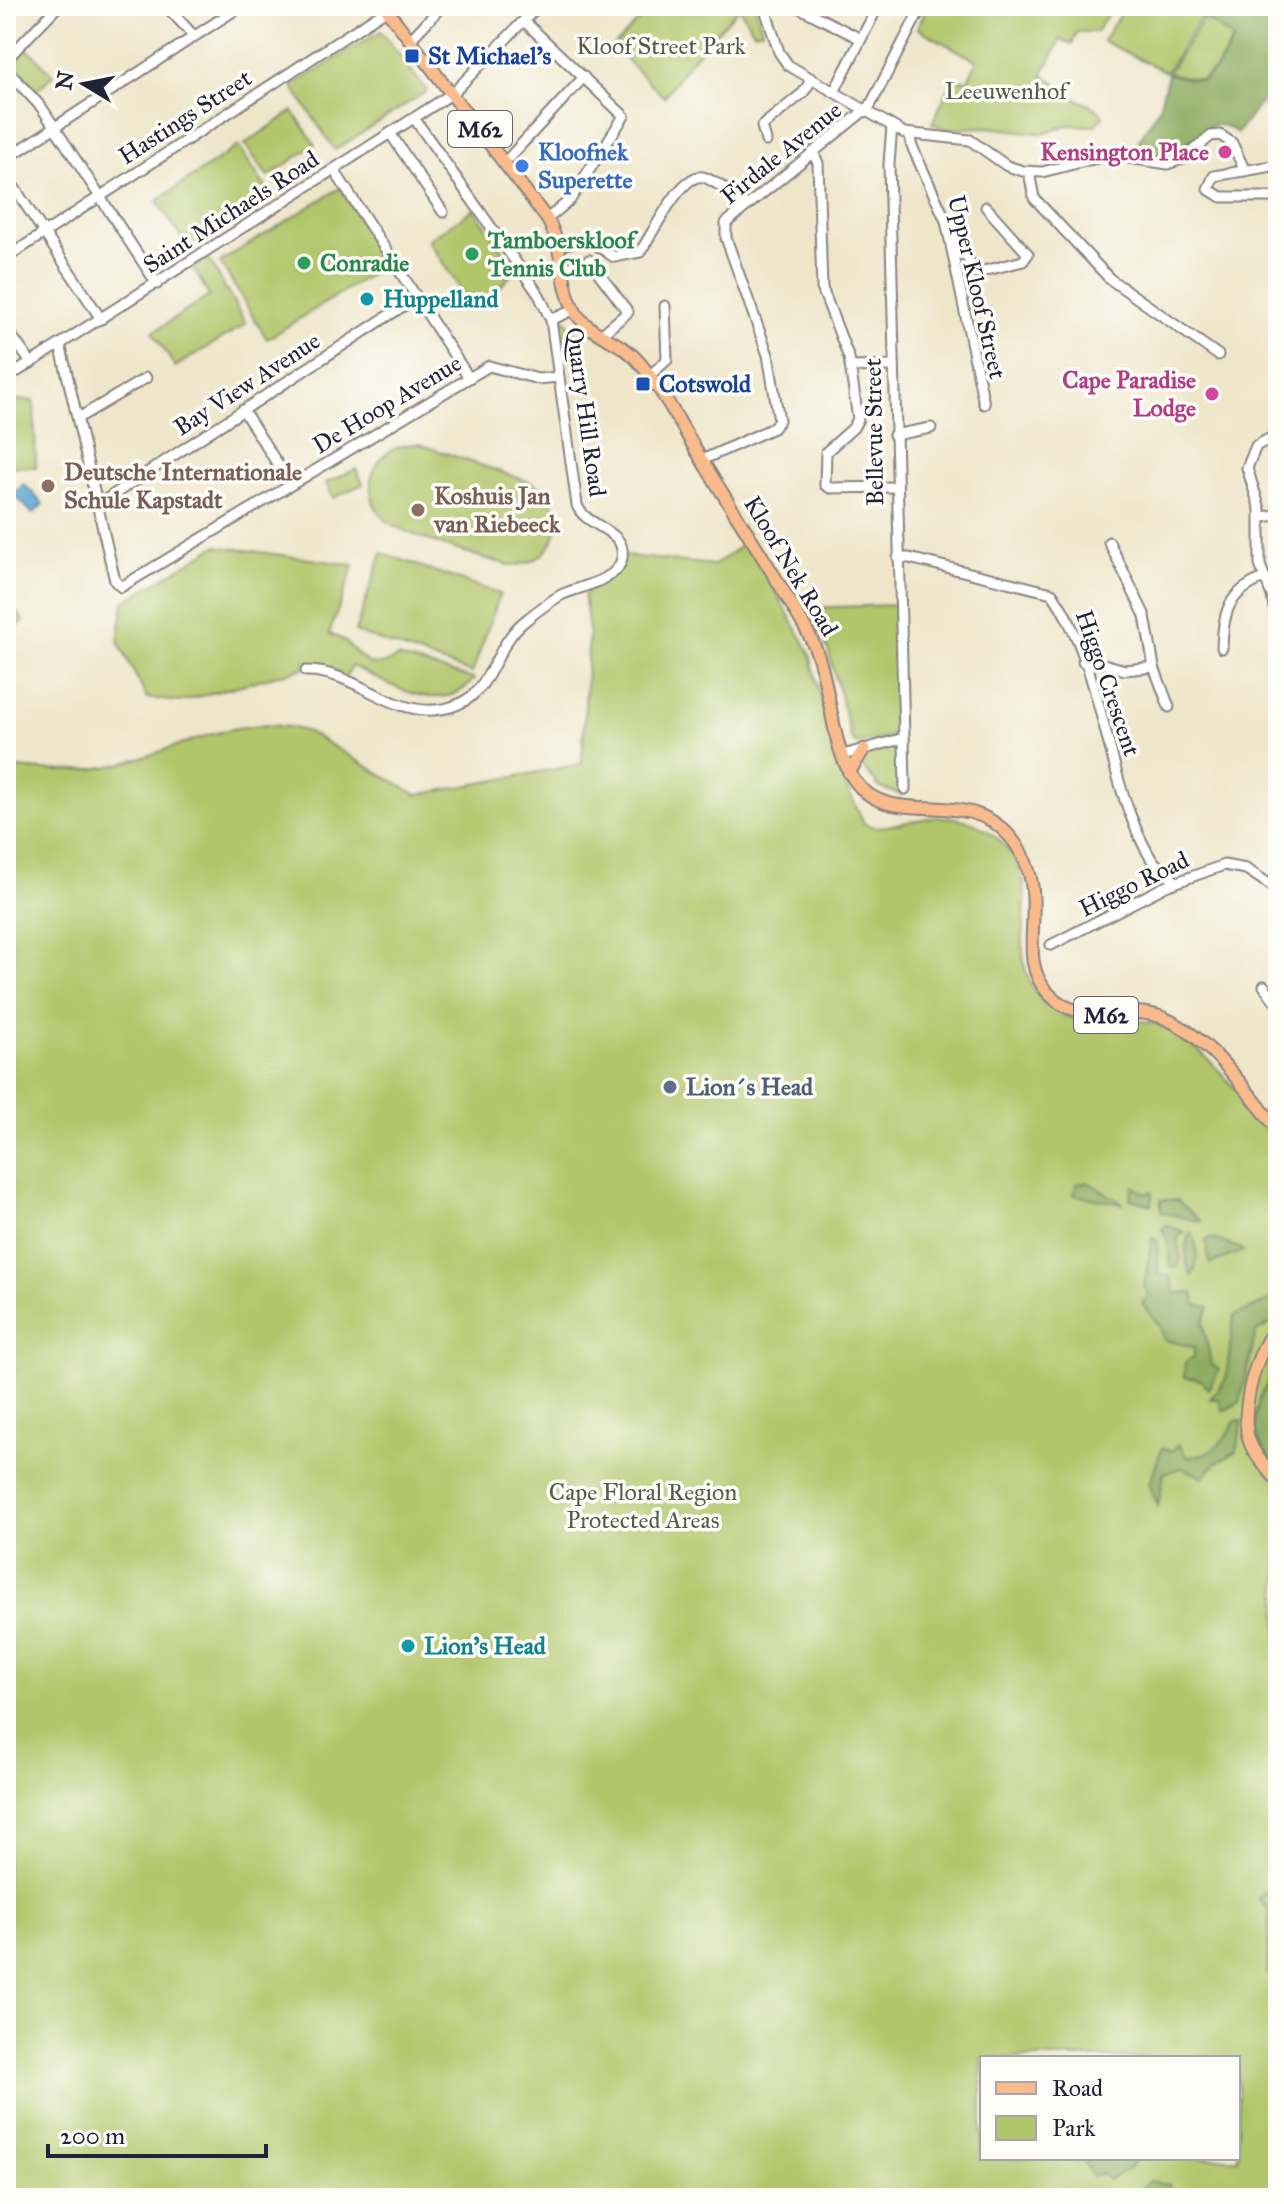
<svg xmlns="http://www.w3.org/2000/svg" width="1284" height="2204" viewBox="0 0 1284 2204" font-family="'IM FELL Great Primer',serif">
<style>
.green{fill:#b1c66a;stroke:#6a7452;stroke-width:2;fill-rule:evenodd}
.forest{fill:#8cab5e;stroke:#57664c;stroke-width:2}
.water{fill:#54a3ce;stroke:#3b6284;stroke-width:2}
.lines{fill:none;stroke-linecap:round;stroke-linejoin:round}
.minor-casing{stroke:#888482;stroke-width:13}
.major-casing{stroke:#888482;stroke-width:15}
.minor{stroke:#fff;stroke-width:9}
.major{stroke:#fabb8c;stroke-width:11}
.transit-dot{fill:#1a4fb4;stroke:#fdfcf7;stroke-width:3}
.hotel-dot{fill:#d1479c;stroke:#fdfcf7;stroke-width:3}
.shop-dot{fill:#3f7fe0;stroke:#fdfcf7;stroke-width:3}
.leisure-dot{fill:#2e9e5b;stroke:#fdfcf7;stroke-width:3}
.culture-dot{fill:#0f9aa8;stroke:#fdfcf7;stroke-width:3}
.education-dot{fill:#8d6e63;stroke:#fdfcf7;stroke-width:3}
.service-dot{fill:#5c6f8a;stroke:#fdfcf7;stroke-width:3}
.labels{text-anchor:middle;stroke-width:7;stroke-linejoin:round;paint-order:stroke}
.shield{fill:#fdfcf7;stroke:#646373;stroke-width:2}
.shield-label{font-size:22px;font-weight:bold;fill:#22223b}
.park-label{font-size:24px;fill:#545b4b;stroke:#fdfcf7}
.transit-label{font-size:24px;font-weight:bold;fill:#164399;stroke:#fdfcf7;text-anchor:start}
.street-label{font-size:24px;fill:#22223b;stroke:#fdfcf7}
.shop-label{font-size:24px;font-weight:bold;fill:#366cbe;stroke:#fdfcf7;text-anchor:start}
.hotel-label{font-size:24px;font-weight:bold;fill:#b23c85;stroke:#fdfcf7;text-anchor:end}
.leisure-label{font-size:24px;font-weight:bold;fill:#27864d;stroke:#fdfcf7;text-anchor:start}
.culture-label{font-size:24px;font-weight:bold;fill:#0d838f;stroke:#fdfcf7;text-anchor:start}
.education-label{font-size:24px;font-weight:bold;fill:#785e54;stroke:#fdfcf7;text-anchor:start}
.service-label{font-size:24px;font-weight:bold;fill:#4e5e75;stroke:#fdfcf7;text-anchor:start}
</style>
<rect width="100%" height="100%" fill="#fdfcf7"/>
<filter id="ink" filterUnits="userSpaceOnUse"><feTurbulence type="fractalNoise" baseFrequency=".0125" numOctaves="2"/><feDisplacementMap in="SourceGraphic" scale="16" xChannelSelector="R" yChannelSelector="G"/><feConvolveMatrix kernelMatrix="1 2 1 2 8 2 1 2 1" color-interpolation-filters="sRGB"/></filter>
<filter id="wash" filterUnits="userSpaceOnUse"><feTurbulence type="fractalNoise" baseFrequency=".006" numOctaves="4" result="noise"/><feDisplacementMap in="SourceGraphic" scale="32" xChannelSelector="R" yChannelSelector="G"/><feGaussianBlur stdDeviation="1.8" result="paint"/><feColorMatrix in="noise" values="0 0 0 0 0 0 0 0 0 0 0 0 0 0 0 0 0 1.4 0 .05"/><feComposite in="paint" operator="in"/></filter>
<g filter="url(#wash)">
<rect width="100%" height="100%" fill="#efe6ca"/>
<g class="green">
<polygon points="653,6 755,6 762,30 754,32 739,8 690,61 664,97 613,47"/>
<polygon points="928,6 1113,6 1096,32 1077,32 1072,44 1061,39 1042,75 1057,83 1055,89 1094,107 1104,116 1095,126 1067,125 1044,134 987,127 945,129 932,123 953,80 968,80 977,61 917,28"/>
<polygon points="1125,6 1195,6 1202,16 1166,72 1103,41"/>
<polygon points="1205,17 1233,39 1218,66 1201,80 1168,73"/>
<polygon points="381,31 427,91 335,150 292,86"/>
<polygon points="24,45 53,75 33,94 10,68 11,59"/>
<polygon points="293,111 315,144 268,177 245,144"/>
<polygon points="238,146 270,194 189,249 157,201"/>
<polygon points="340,188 387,264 267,339 220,262"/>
<polygon points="474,209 516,269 487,302 469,303 428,240"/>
<polygon points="208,258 246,324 175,367 153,332 209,296 193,267"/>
<polygon points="565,319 579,337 559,354 556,328"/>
<polygon points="6,399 34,401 36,467 6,466"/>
<path d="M419 444 530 482C576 503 559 568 509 565 483 558 406 536 387 521 370 507 366 483 377 465 386 449 402 444 419 444Z"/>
<polygon points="356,469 363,484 333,498 326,483"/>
<path d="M747 541 810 653 837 768 864 823C888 839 937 797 986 830 1062 879 994 947 1041 999 1076 1038 1120 1010 1162 1026 1202 1041 1250 1108 1278 1141V2198H6V767C37 770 68 773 99 768 168 758 237 707 308 732L417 795 582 764 589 629 584 594 598 585 626 556 715 565ZM982 2058H1238V2158H982Z"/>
<path d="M216 546 354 565 329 634C359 640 358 681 398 657L474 679C441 719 388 683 352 666L346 676 305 661 304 668 179 702 147 698 118 641 124 602Z"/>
<polygon points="382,553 500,594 472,673 355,632"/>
<polygon points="6,599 24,621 9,633 6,628"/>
<polygon points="896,605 897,646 893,658 897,665 896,731 890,737 856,744 851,738 828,649 805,608"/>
<polygon points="892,746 902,754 902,795 880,788 860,764 864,756"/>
</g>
<g class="forest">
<path d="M1195 6H1262L1278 14V102L1268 94 1237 133C1207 111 1201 139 1177 152 1164 159 1146 153 1133 150L1159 108 1168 74 1202 81 1219 66 1234 39 1202 16Z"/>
<polygon points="1088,1182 1124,1204 1074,1195 1077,1184"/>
<polygon points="1133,1186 1146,1194 1152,1191 1152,1205 1130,1199"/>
<polygon points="1161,1200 1177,1200 1202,1222 1161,1212"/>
<polygon points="1166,1225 1184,1232 1177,1239 1181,1260 1176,1268 1171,1267 1168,1241 1162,1229"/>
<path d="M1191 1232C1198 1242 1199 1266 1192 1276 1185 1267 1184 1240 1191 1232Z"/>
<polygon points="1152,1238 1157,1240 1158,1275 1171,1277 1175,1293 1193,1293 1196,1305 1209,1307 1203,1323 1211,1364 1219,1370 1208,1389 1201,1380 1184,1377 1185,1362 1194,1357 1194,1347 1164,1340 1160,1326 1142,1304 1149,1294 1144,1287"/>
<polygon points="1210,1238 1240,1248 1243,1251 1210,1264 1206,1241"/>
<polygon points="1278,1297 1278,1319 1256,1332 1240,1402 1223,1411 1219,1399 1210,1399 1226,1379 1234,1316"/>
<path d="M1278 1341V1471C1259 1443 1248 1434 1260 1397 1262 1391 1267 1387 1268 1381 1271 1364 1263 1355 1278 1341Z"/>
<path d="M1234 1421 1240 1420 1242 1424 1236 1452 1216 1463 1203 1477 1182 1468 1164 1473 1158 1506 1149 1484 1162 1448 1172 1451 1179 1444 1186 1456C1206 1460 1229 1439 1234 1421Z"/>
<polygon points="1265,1893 1278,1898 1278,1977 1274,1979 1267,1973 1269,1911 1258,1898"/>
<polygon points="1082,2158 1137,2158 1128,2169 1109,2180 1102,2174 1092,2176"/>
<polygon points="1148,2181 1169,2184 1170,2198 1134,2198"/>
</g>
<polygon class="water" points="24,484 43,504 33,514 14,494"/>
</g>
<g filter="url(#ink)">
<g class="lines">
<g class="minor-casing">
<g id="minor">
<polyline points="166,6 194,36"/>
<polyline points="764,6 779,52 788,65 904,133 970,140 1007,166 1023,171 1042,172 1109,155 1168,164 1182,159 1211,136 1220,135 1232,143 1245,171"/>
<polyline points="796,6 861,39"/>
<polyline points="1275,6 1278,8"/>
<polyline points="524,21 624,116 570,200 547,219"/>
<polyline points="411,39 442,6"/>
<polyline points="6,60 58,6"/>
<polyline points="6,69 42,108 157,284"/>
<polyline points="834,92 878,6"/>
<polyline points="414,118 539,295 551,320"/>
<polyline points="390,133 443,212"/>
<polyline points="910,135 911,144 946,221 984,404"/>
<polyline points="766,141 762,126 803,93 812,79"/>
<polyline points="813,153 818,163 822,288 849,358 858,419 853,428 826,452 825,485 830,488 895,487"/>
<polyline points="6,159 241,6"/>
<polyline points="505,162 584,77"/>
<polyline points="1278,165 1214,176 1208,189 1221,197 1278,197"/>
<polyline points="334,170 469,378"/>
<polyline points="1029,172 1034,198 1110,279 1218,355"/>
<polyline points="6,175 101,319"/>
<polyline points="946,221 976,273 1023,261 1028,254 986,207"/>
<path d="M561 245 588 239 614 257 640 252C652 236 681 172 703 177 717 181 733 196 746 205"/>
<polyline points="6,258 386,10"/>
<polyline points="564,267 580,266 589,260 628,312 601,335"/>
<polyline points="6,328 31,363"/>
<polyline points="60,344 115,581 121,587 489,366 538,379 559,377"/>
<polyline points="851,367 893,366"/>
<polyline points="6,375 18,371 453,93 538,6"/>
<polyline points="649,376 667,360 665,306"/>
<polyline points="243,410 291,485"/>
<polyline points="80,417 146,378"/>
<polyline points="1278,434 1256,446 1247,468 1260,509 1260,565 1272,596 1278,629"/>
<polyline points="894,435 931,428"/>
<polyline points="702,460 773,428 779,420 768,355 726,238 726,223 870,106 922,6"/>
<polyline points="99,504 417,297"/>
<polyline points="1261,517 1278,515"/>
<polyline points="1109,542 1145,616 1154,667 1169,707"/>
<path d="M898 558H909L1052 593C1106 670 1103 776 1150 857 1156 867 1168 871 1175 882"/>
<path d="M1222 648C1223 612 1228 592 1264 578"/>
<polyline points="1083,662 1093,661 1125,670 1154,667"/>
<path d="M306 671C352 670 388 713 434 710 496 705 488 649 526 620 537 611 549 602 561 595 579 586 618 582 622 558 627 528 585 528 577 505L551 320 575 309"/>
<polyline points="904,738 905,789"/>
<polyline points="843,755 904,738 889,164 892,126"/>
<polyline points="1051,945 1166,886 1224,865 1246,869 1278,890"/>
<polyline points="1264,986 1278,1005"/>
</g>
</g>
<g class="major-casing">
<g id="major">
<path d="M384 6 547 219C566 251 559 289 578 316 594 337 622 341 639 362 666 394 686 435 708 470 742 525 778 579 809 635 833 678 828 745 855 781 893 833 970 780 1015 843 1055 899 1011 955 1049 994 1082 1029 1125 1002 1164 1018 1211 1038 1247 1092 1278 1130"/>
<polyline points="849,773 864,749"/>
<path d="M1278 1326C1257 1346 1239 1412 1249 1440 1254 1456 1268 1469 1278 1482"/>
</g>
</g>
<use href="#minor" class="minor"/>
<use href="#major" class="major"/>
</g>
</g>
<g class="transit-dot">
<rect x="404" y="48" width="16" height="16" rx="4"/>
<rect x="635" y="376" width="16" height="16" rx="4"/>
</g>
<g class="hotel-dot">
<circle cx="1225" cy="152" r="8"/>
<circle cx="1212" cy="394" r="8"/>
</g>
<circle class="shop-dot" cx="522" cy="166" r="8"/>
<g class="leisure-dot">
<circle cx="472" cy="254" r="8"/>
<circle cx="304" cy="263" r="8"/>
</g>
<g class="culture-dot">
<circle cx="367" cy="299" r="8"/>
<circle cx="408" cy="1646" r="8"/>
</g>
<g class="education-dot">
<circle cx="48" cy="486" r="8"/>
<circle cx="418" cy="510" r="8"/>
</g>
<circle class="service-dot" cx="670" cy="1087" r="8"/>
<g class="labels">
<g class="shield">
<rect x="448" y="111" width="64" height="36" rx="6"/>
<rect x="1074" y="997" width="64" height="36" rx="6"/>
</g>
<g class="shield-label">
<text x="480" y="137">M62</text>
<text x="1106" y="1023">M62</text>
</g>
<g class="park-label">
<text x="661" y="54">Kloof Street Park</text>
<text x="1006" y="99">Leeuwenhof</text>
<text x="643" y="1500">Cape Floral Region<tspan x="643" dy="28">Protected Areas</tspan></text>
</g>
<g class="transit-label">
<text x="428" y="64">St Michael's</text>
<text x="659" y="392">Cotswold</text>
</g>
<g class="street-label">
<text transform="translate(185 117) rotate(-33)" y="8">Hastings Street</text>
<text transform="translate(781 153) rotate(-39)" y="8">Firdale Avenue</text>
<text transform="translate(231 212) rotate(-33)" y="8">Saint Michaels Road</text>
<text transform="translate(977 287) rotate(77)" y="8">Upper Kloof Street</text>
<text transform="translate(247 384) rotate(-33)" y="8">Bay View Avenue</text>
<text transform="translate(387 404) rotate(-31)" y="8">De Hoop Avenue</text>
<text transform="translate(586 412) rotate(82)" y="8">Quarry Hill Road</text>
<text transform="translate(874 432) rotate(-91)" y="8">Bellevue Street</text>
<text transform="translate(791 566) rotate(59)" y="8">Kloof Nek Road</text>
<text transform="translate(1108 683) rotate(71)" y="8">Higgo Crescent</text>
<text transform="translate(1134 884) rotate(-26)" y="8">Higgo Road</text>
</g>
<g class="shop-label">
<text x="538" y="160">Kloofnek<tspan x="538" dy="28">Superette</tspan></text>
</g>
<g class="hotel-label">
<text x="1209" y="160">Kensington Place</text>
<text x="1196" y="388">Cape Paradise<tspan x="1196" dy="28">Lodge</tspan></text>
</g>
<g class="leisure-label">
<text x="488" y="248">Tamboerskloof<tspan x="488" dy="28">Tennis Club</tspan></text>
<text x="320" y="271">Conradie</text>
</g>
<g class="culture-label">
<text x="383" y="307">Huppelland</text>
<text x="424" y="1654">Lion's Head</text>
</g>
<g class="education-label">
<text x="64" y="480">Deutsche Internationale<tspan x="64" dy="28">Schule Kapstadt</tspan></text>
<text x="434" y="504">Koshuis Jan<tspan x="434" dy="28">van Riebeeck</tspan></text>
</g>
<g class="service-label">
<text x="686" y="1095">Lion´s Head</text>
</g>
</g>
<rect width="1284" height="2204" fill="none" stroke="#fdfcf7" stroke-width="32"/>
<rect x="980" y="2056" width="260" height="104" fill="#fdfcf7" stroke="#a5a5ac" stroke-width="2"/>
<rect x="996" y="2082" width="40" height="12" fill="#fabb8c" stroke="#a5a5ac" stroke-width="2"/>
<text x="1052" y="2096" font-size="24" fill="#22223b">Road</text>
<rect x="996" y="2116" width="40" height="24" fill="#b1c66a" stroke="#a5a5ac" stroke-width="2"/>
<text x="1052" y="2136" font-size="24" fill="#22223b">Park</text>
<g transform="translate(84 84) rotate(280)" stroke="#fdfcf7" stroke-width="6" paint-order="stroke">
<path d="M0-6L14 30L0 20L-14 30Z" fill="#22223b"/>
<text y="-12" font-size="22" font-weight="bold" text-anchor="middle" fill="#22223b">N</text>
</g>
<path d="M48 2144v12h218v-12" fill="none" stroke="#22223b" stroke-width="4"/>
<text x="60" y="2144" font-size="24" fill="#22223b" stroke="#fdfcf7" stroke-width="6" paint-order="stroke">200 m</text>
</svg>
